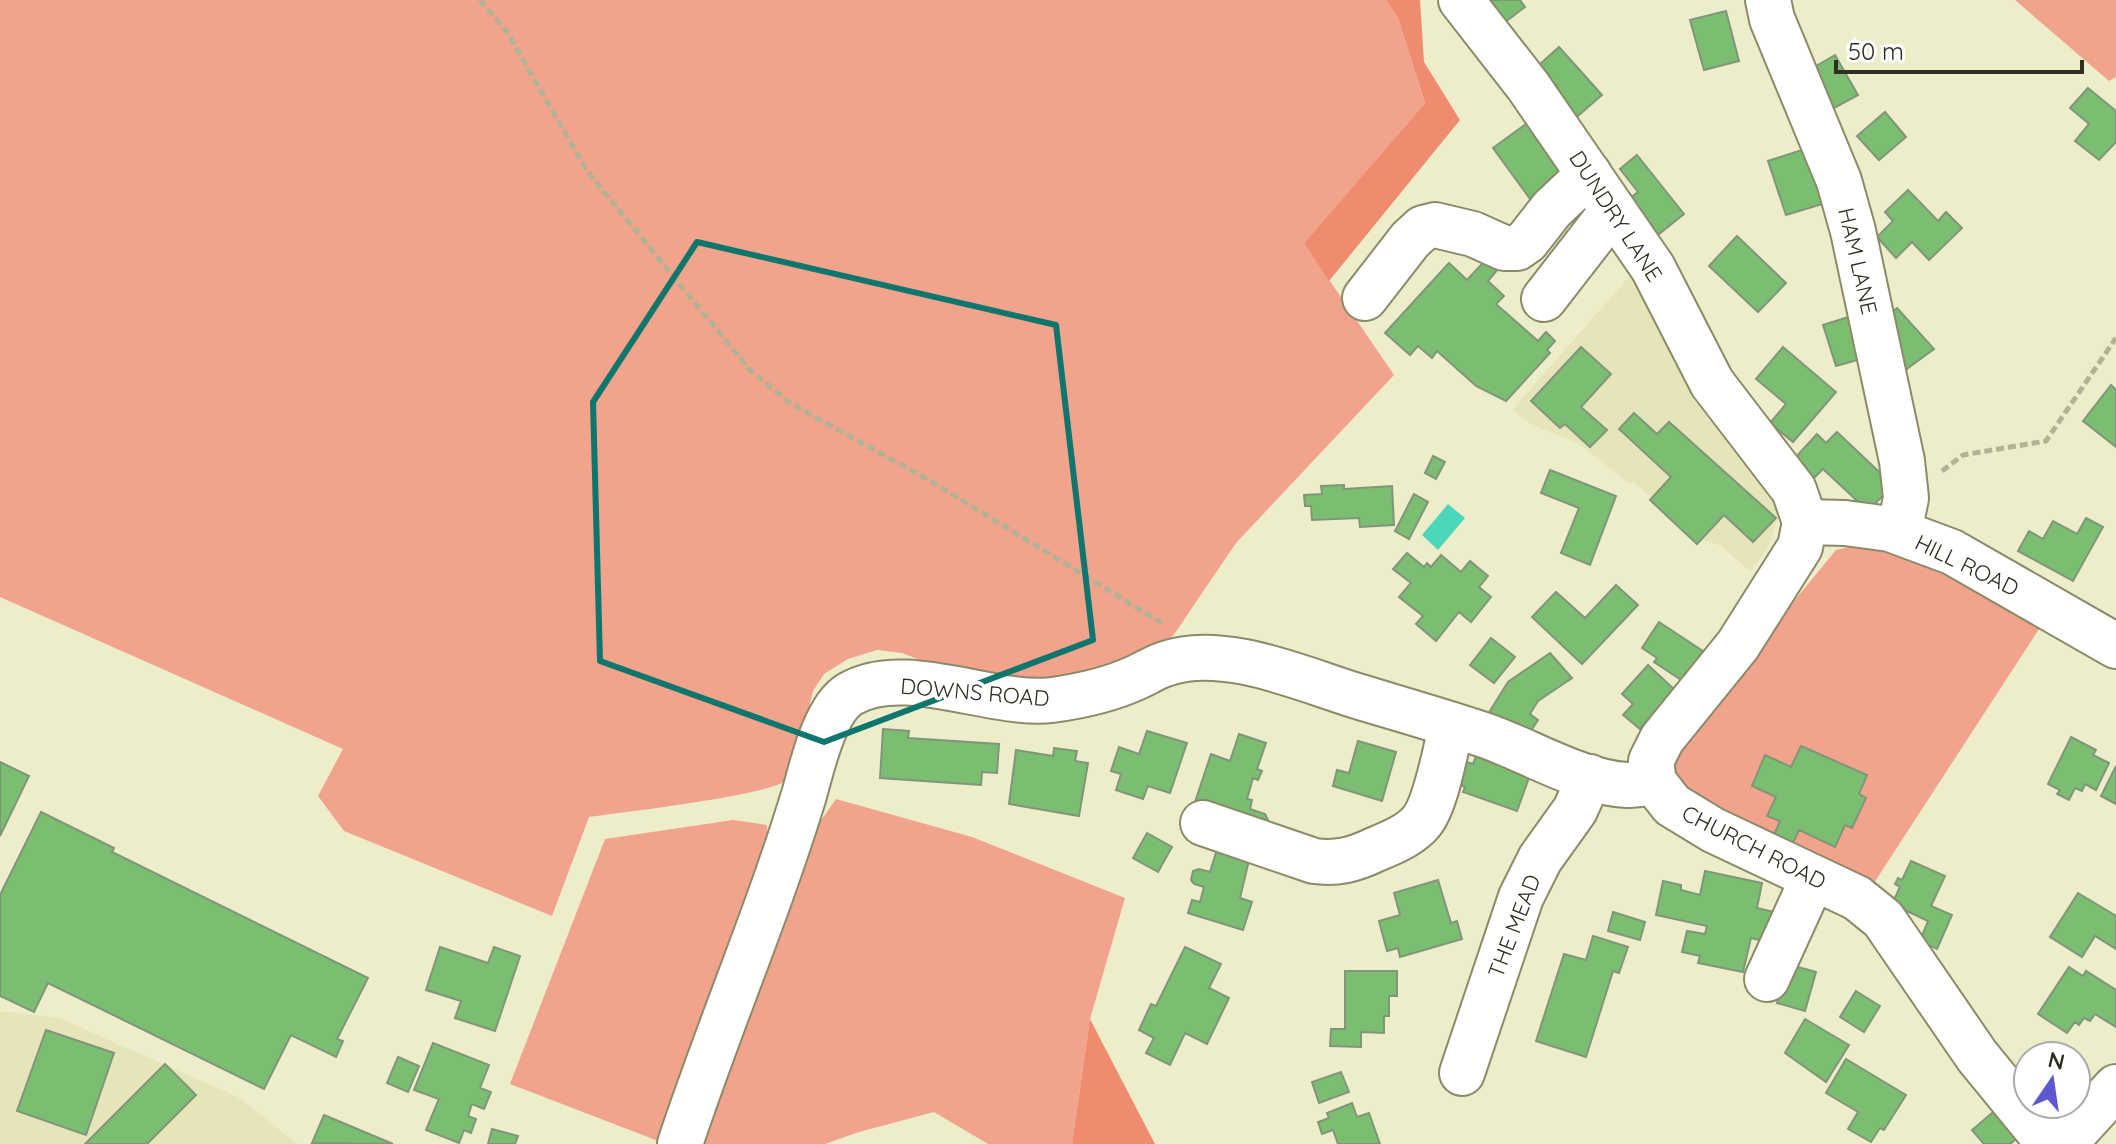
<svg xmlns="http://www.w3.org/2000/svg" width="2116" height="1144" viewBox="0 0 2116 1144" font-family="Quicksand,sans-serif">
<style>
.built{fill:#e6e5ba}
.green{fill:#f1a38c}
.forest{fill:#ef8c70}
.water{fill:#4cd7b9}
.building{fill:#7cbe71;stroke:#7f967b;stroke-width:2}
.lines{fill:none;stroke-linecap:round;stroke-linejoin:round}
.minor-casing{stroke:#8b8a69;stroke-width:48}
.path{stroke:#b3b296;stroke-width:5;stroke-dasharray:8 4;stroke-linecap:butt}
.minor{stroke:#fff;stroke-width:44}
.marked{fill:none;stroke:#0f766e;stroke-width:6;stroke-linejoin:round}
.labels{text-anchor:middle;stroke-width:7;stroke-linejoin:round;paint-order:stroke}
.street-label{font-size:22px;fill:#2f2e21;stroke:#fff}
</style>
<rect width="100%" height="100%" fill="#eeedca"/>
<g class="built">
<polygon points="1634,271 1767,484 1778,516 1768,548 1750,571 1721,546 1694,537 1633,481 1630,484 1578,443 1531,424 1512,410"/>
<polygon points="0,1011 59,1018 240,1098 297,1144 0,1144"/>
</g>
<g class="green">
<path d="M0 0H1386L1398 18 1425 103 1304 243 1394 375 1236 543 1173 636 1143 658 1040 687 951 672 902 653 877 650 848 659 824 674 813 691 793 770C792 772 789 778 787 780 767 796 623 812 589 817L552 916 344 831 318 796 343 749 0 597Z"/>
<polygon points="2015,0 2116,0 2116,77 2109,81"/>
<polygon points="1866,543 1905,554 2041,626 1872,886 1709,815 1671,774 1672,749 1836,550"/>
<polygon points="836,799 972,837 1125,898 1090,1019 1072,1144 988,1144 934,1112 859,1132 825,1144 701,1144 810,836"/>
<polygon points="733,820 767,825 768,842 666,1144 510,1084 605,839"/>
</g>
<g class="forest">
<polygon points="1386,0 1420,0 1424,62 1460,120 1329,281 1304,243 1425,103 1398,18"/>
<polygon points="1090,1019 1155,1144 1072,1144"/>
</g>
<polygon class="water" points="1448,504 1465,518 1438,550 1422,535"/>
<g class="building">
<polygon points="1483,0 1520,0 1525,7 1501,25"/>
<polygon points="1726,11 1739,61 1704,70 1690,20"/>
<polygon points="1559,47 1602,95 1571,122 1551,94 1558,88 1539,65"/>
<polygon points="1835,55 1858,95 1825,113 1802,74"/>
<polygon points="2088,88 2116,111 2116,142 2099,160 2075,141 2089,124 2070,108"/>
<polygon points="1885,112 1906,137 1879,160 1857,136"/>
<polygon points="1530,121 1570,176 1533,203 1493,148"/>
<polygon points="1814,146 1832,201 1786,215 1768,161"/>
<polygon points="1637,155 1684,214 1654,238 1625,202 1638,192 1620,169"/>
<polygon points="1908,190 1938,221 1946,212 1962,228 1929,260 1912,242 1896,258 1877,237 1893,221 1885,212"/>
<polygon points="1737,236 1786,283 1758,312 1709,266"/>
<polygon points="1492,253 1503,263 1488,281 1504,296 1496,304 1538,341 1546,332 1555,341 1547,350 1550,353 1506,401 1476,386 1437,351 1432,358 1418,346 1410,355 1385,333 1449,263 1467,280"/>
<polygon points="1897,308 1934,349 1893,379 1880,321"/>
<polygon points="1858,314 1871,356 1836,366 1823,325"/>
<polygon points="1581,347 1611,374 1581,407 1607,430 1590,447 1565,424 1560,428 1531,401"/>
<polygon points="1783,347 1836,392 1793,442 1770,423 1786,404 1756,379"/>
<polygon points="2111,385 2116,390 2116,447 2083,421"/>
<polygon points="1634,413 1657,434 1669,422 1776,518 1753,542 1724,515 1697,544 1650,500 1671,477 1619,429"/>
<polygon points="1837,432 1893,485 1868,511 1823,469 1814,478 1794,459 1817,434 1826,443"/>
<polygon points="1433,456 1445,462 1436,479 1425,473"/>
<polygon points="1550,470 1616,496 1590,565 1561,553 1579,508 1541,493"/>
<polygon points="1344,485 1344,489 1392,486 1394,525 1360,527 1359,518 1312,520 1311,506 1305,506 1304,495 1322,494 1321,486"/>
<polygon points="1414,494 1428,502 1409,539 1395,531"/>
<polygon points="2086,518 2103,527 2073,581 2018,551 2029,531 2043,539 2053,521 2077,534"/>
<polygon points="1407,553 1424,567 1427,563 1431,567 1441,555 1461,572 1470,561 1488,576 1479,587 1491,597 1471,622 1459,612 1436,641 1416,624 1423,616 1399,597 1411,583 1393,569"/>
<polygon points="1616,585 1638,605 1582,664 1532,617 1556,592 1585,618"/>
<polygon points="1659,622 1709,655 1689,685 1654,662 1657,658 1642,648"/>
<polygon points="1491,638 1515,657 1494,683 1470,665"/>
<polygon points="1550,653 1572,678 1538,701 1530,714 1538,720 1531,731 1523,726 1515,738 1485,719 1508,682"/>
<polygon points="1648,665 1675,690 1640,729 1623,715 1633,704 1622,694"/>
<polygon points="883,729 909,731 908,738 999,744 997,773 982,772 981,785 880,778"/>
<polygon points="1147,731 1187,743 1170,793 1148,786 1143,799 1116,790 1121,774 1111,771 1119,747 1139,754"/>
<polygon points="1239,734 1266,743 1257,769 1262,771 1258,780 1253,778 1247,799 1252,800 1250,809 1265,814 1268,820 1264,827 1193,808 1211,754 1230,761"/>
<polygon points="2071,737 2096,750 2093,755 2109,763 2096,790 2085,784 2082,791 2075,788 2069,800 2057,794 2060,790 2048,784"/>
<polygon points="1358,741 1396,752 1382,801 1333,786 1337,770 1349,773"/>
<polygon points="1801,746 1867,775 1859,794 1866,798 1852,828 1845,825 1835,847 1799,830 1793,843 1774,835 1780,821 1767,816 1776,797 1752,786 1765,755 1791,767"/>
<polygon points="1054,748 1077,751 1075,761 1088,763 1079,816 1009,804 1016,750 1053,756"/>
<polygon points="1477,753 1531,772 1517,811 1463,792 1465,787 1455,783 1463,761 1473,764"/>
<polygon points="0,762 29,776 0,836"/>
<polygon points="2116,766 2116,804 2101,796"/>
<polygon points="41,812 114,848 112,852 368,978 337,1039 343,1041 336,1057 291,1035 264,1089 48,983 34,1012 0,996 0,895"/>
<polygon points="1147,833 1172,847 1158,872 1133,858"/>
<polygon points="1218,846 1250,856 1240,898 1252,902 1243,930 1188,913 1192,900 1200,902 1204,887 1194,884 1191,880 1193,871 1199,869 1210,872"/>
<polygon points="1911,861 1945,876 1931,906 1952,915 1937,949 1920,941 1928,921 1892,904 1900,887 1895,884 1898,878 1902,880"/>
<polygon points="1705,871 1762,883 1757,908 1774,912 1767,942 1751,938 1743,972 1698,963 1700,956 1682,952 1687,931 1705,934 1707,926 1656,915 1663,881 1681,885 1681,890 1700,895"/>
<polygon points="1438,880 1451,923 1457,921 1462,939 1400,957 1398,948 1387,951 1379,921 1400,915 1394,893"/>
<polygon points="2078,893 2116,916 2116,949 2095,936 2082,957 2050,937"/>
<polygon points="1613,912 1645,922 1640,940 1608,931"/>
<polygon points="1593,936 1628,947 1619,973 1613,971 1586,1057 1536,1041 1564,954 1586,960"/>
<polygon points="440,947 488,963 494,947 520,956 495,1031 455,1018 461,1001 426,990"/>
<polygon points="1185,947 1221,964 1209,988 1229,998 1207,1044 1185,1033 1170,1065 1146,1053 1154,1038 1139,1030 1151,1004 1156,1006"/>
<polygon points="1787,964 1816,972 1805,1011 1777,1003"/>
<polygon points="2069,967 2083,976 2086,971 2116,990 2116,1027 2095,1014 2090,1021 2084,1018 2079,1025 2075,1022 2067,1033 2038,1014"/>
<polygon points="1345,971 1397,971 1397,996 1389,996 1389,1016 1384,1016 1384,1033 1361,1032 1361,1047 1330,1046 1331,1029 1345,1029"/>
<polygon points="1856,991 1880,1006 1864,1032 1840,1017"/>
<polygon points="1805,1019 1849,1045 1826,1082 1785,1053"/>
<polygon points="46,1030 114,1053 86,1135 17,1111"/>
<polygon points="433,1043 489,1065 480,1088 491,1092 484,1109 472,1104 468,1116 476,1119 471,1133 464,1130 459,1143 426,1130 439,1099 414,1090"/>
<polygon points="398,1057 419,1066 408,1092 387,1083"/>
<polygon points="1846,1059 1906,1095 1884,1130 1880,1128 1871,1142 1848,1129 1858,1112 1826,1093"/>
<polygon points="165,1064 196,1095 147,1144 85,1144"/>
<polygon points="1341,1072 1349,1092 1319,1103 1312,1082"/>
<polygon points="1352,1103 1357,1117 1369,1113 1380,1144 1338,1144 1333,1130 1322,1134 1318,1122 1329,1118 1327,1113"/>
<polygon points="1998,1108 2021,1135 2010,1144 1984,1144 1972,1130"/>
<polygon points="324,1115 393,1144 312,1143"/>
<polygon points="492,1129 518,1136 515,1144 488,1144"/>
</g>
<g class="lines">
<g class="minor-casing">
<g id="minor">
<polyline points="1461,0 1528,86 1653,268 1712,383 1794,490 1805,522 1800,547 1738,645 1662,739 1651,761 1654,782 1672,805 1713,830 1857,898 1883,919 1977,1056 2049,1144"/>
<polyline points="1768,0 1772,19 1839,181 1853,231 1902,461 1906,498 1899,532"/>
<polyline points="1365,298 1410,240 1423,228 1435,225 1473,234 1504,248 1517,248 1527,241 1552,209 1589,174"/>
<polyline points="1544,299 1613,210"/>
<polyline points="1805,522 1845,523 1890,529 1952,552 2116,646"/>
<path d="M1203 823 1314 861C1337 864 1353 860 1374 850 1391 843 1411 835 1422 821 1437 802 1445 749 1452 725"/>
<polyline points="1767,979 1813,878"/>
<polyline points="1462,1073 1521,897 1540,859 1575,810 1590,777"/>
<path d="M680 1144C719 1026 768 913 804 795 812 767 824 710 850 694 904 662 992 707 1052 700 1081 696 1109 690 1135 678 1145 674 1155 667 1165 664 1222 643 1302 679 1357 696 1400 709 1442 721 1484 735 1528 750 1581 783 1627 785 1636 785 1645 783 1654 782"/>
<polyline points="2064,1144 2116,1087"/>
</g>
</g>
<g class="path">
<polyline points="480,0 507,32 587,171 749,369 790,403 934,483 1165,625"/>
<polyline points="1942,471 1963,455 2046,441 2116,338"/>
</g>
<use href="#minor" class="minor"/>
</g>
<path class="marked" d="M697 242 1056 325 1093 640 824 742 600 661 593 402Z"/>
<g class="labels">
<g class="street-label">
<text transform="translate(1616 216) rotate(57)" y="8">DUNDRY LANE</text>
<text transform="translate(1858 261) rotate(77)" y="8">HAM LANE</text>
<text transform="translate(1967 565) rotate(26)" y="8">HILL ROAD</text>
<text transform="translate(975 692) rotate(5)" y="8">DOWNS ROAD</text>
<text transform="translate(1754 847) rotate(27)" y="8">CHURCH ROAD</text>
<text transform="translate(1514 926) rotate(-69)" y="8">THE MEAD</text>
</g>
</g>
<g transform="translate(2052 1080) rotate(13)"><circle r="38" fill="#ffffff" stroke="#acaba6" stroke-width="2"/>
<path d="M0-6L14 30L0 20L-14 30Z" fill="#5b58d0"/>
<text y="-12" font-size="22" font-weight="bold" text-anchor="middle" fill="#2f2e21">N</text>
</g>
<path d="M1836 60v12h246v-12" fill="none" stroke="#2f2e21" stroke-width="4"/>
<text x="1848" y="60" font-size="24" fill="#2f2e21" stroke="#ffffff" stroke-width="6" paint-order="stroke">50 m</text>
</svg>
